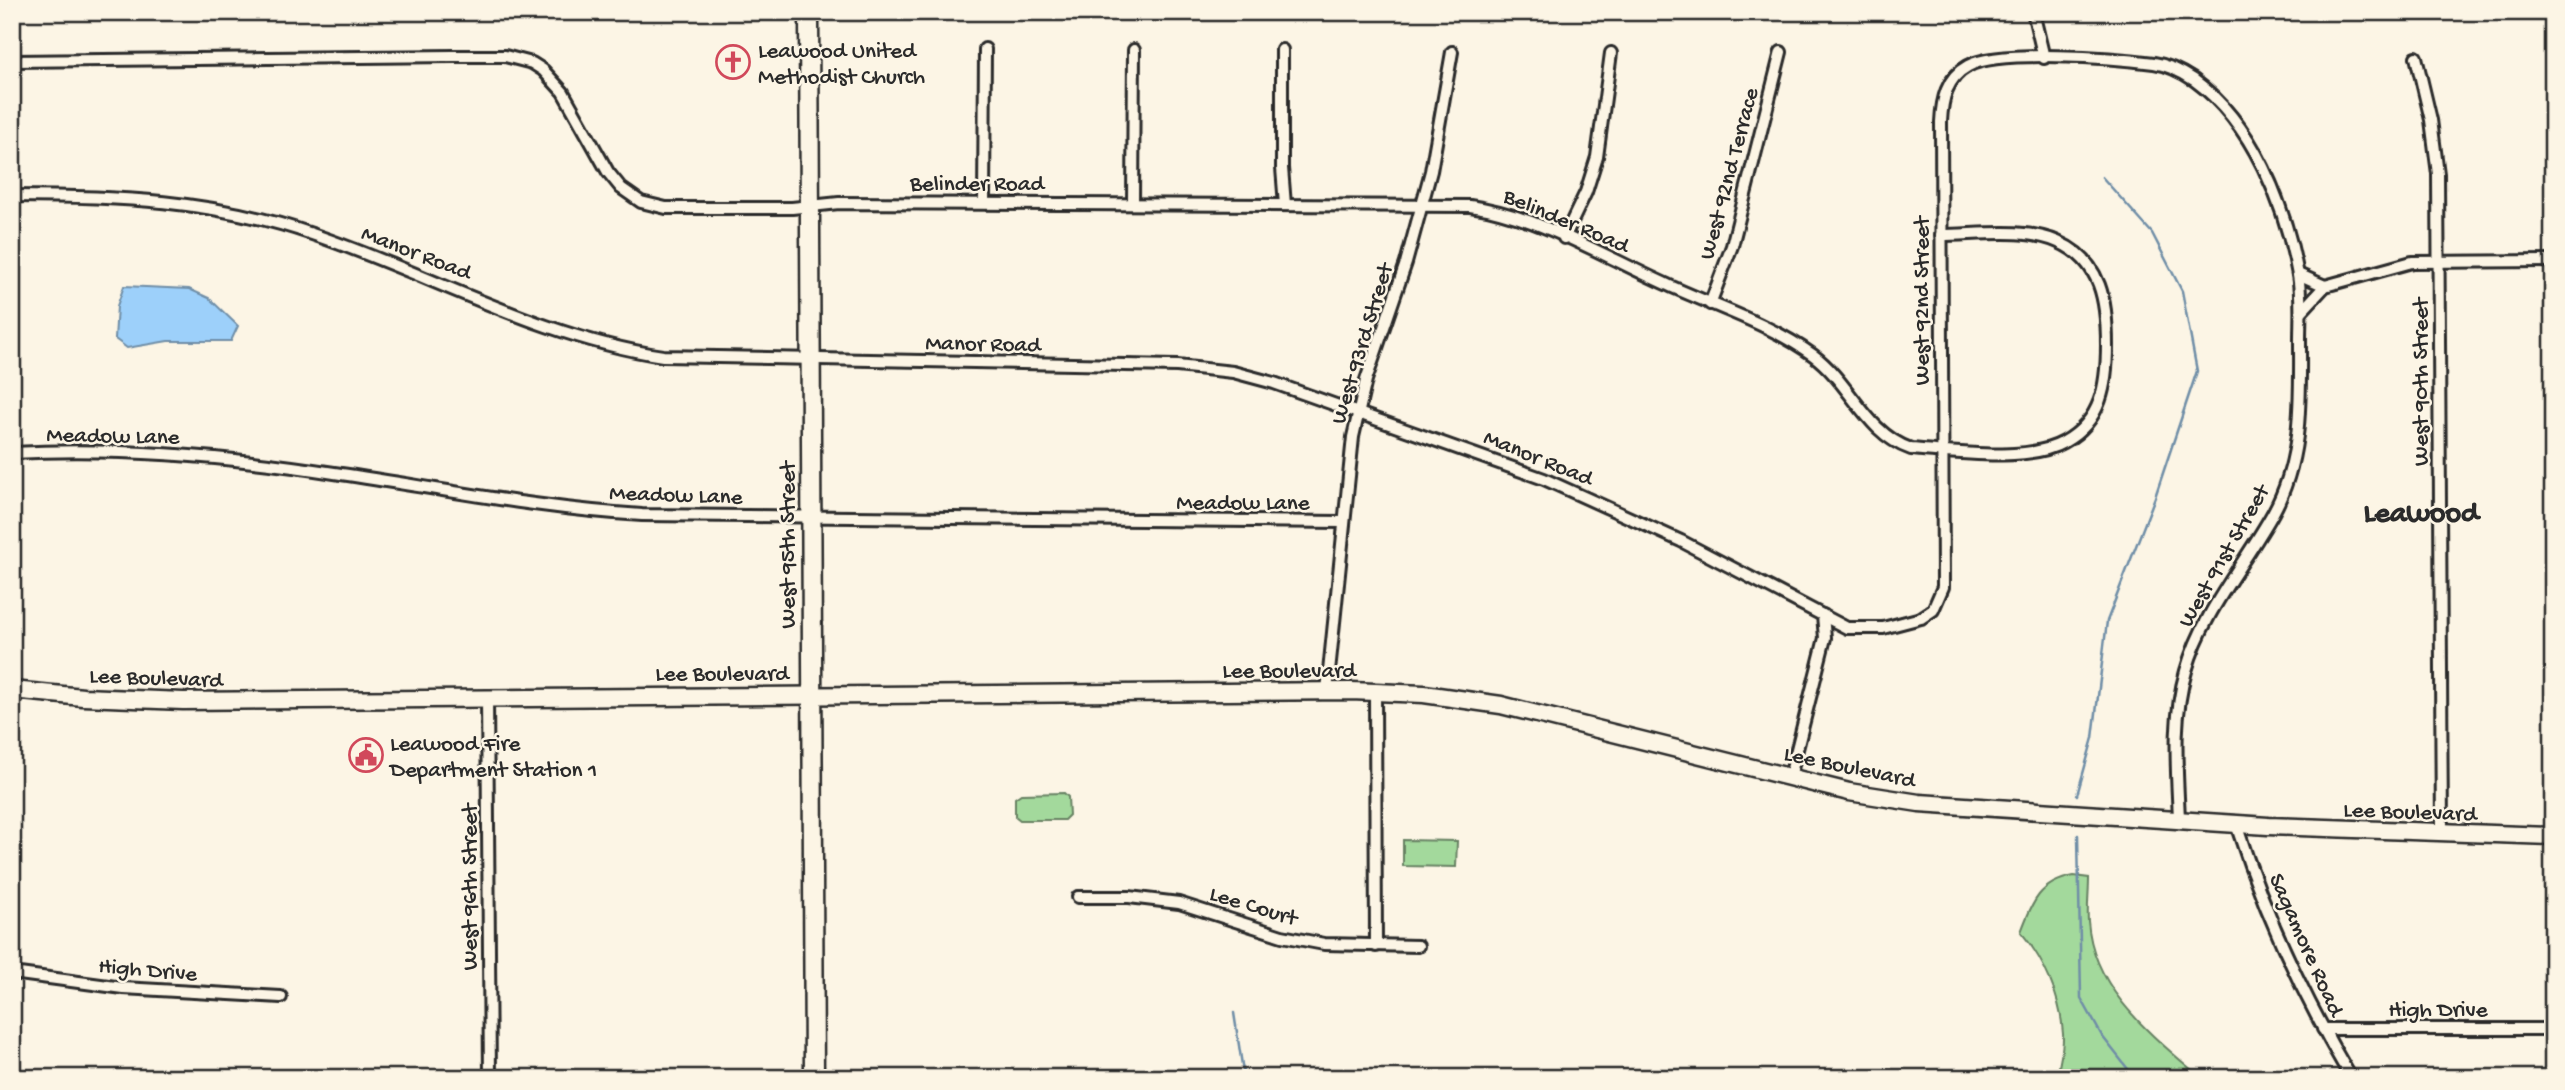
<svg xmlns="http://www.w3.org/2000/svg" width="2565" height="1090" viewBox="0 0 2565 1090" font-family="'Gochi Hand',sans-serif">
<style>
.green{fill:#a3d99c;stroke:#678264;stroke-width:2}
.water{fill:#9dd0fa;stroke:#6f8ea7;stroke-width:2}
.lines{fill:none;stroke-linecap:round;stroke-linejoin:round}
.stream{stroke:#6f8ea7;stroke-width:2.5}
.street-casing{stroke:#2b2b2b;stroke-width:16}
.secondary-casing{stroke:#2b2b2b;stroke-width:21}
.primary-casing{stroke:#2b2b2b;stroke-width:23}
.street{stroke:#fcf5e5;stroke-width:10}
.secondary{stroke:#fcf5e5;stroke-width:16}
.primary{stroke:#fcf5e5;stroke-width:18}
.labels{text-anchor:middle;stroke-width:5;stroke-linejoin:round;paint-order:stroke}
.poi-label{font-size:23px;fill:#2b2b2b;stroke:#fcf5e5;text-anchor:start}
.street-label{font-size:23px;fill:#2b2b2b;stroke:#fcf5e5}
.district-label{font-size:30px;font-weight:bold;fill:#2b2b2b;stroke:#fcf5e5}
</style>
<rect width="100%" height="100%" fill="#fcf5e5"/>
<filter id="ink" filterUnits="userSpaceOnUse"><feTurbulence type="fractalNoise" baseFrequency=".0143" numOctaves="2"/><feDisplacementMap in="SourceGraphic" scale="14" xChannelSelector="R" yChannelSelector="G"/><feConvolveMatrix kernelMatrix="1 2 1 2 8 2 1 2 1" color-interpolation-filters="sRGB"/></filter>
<g filter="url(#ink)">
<g class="green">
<polygon points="1064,793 1068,797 1069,815 1064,820 1020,820 1015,816 1015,798 1021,794"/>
<polygon points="1403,840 1457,841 1456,867 1403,866"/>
<path d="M2074 876 2089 878C2089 893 2087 907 2088 921 2093 991 2153 1036 2201 1078H2057C2059 1064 2064 1048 2063 1034 2061 997 2044 960 2021 932 2032 902 2040 882 2074 876Z"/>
</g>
<polygon class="water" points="124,286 189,289 209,298 238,326 231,341 168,341 127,348 115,339 117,306"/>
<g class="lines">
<g class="stream">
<polyline points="2077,795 2093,738 2107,621 2155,497 2197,371 2182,291 2152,233 2102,177"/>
<polyline points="2078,835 2081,998 2102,1036 2135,1078"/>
<polyline points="1234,1013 1244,1078"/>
</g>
<g class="street-casing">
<g id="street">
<polyline points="2033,12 2044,58"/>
<polyline points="1282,50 1282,168 1285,205"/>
<polyline points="2416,57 2431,120 2438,174 2442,834"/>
<path d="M12 61 453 56H505L532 63 543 70 563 92 608 172 621 188 641 202 666 208H792L839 203 1470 206C1537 215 1607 258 1668 285 1716 307 1770 324 1813 355 1851 383 1865 433 1911 449 1953 452 2028 463 2064 442 2102 421 2107 384 2107 345 2107 303 2102 261 2058 242 2025 227 1977 235 1941 235"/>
<path d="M12 196C114 196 215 200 312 234 428 273 541 338 663 356L1177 366 1233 372 1274 383 1544 479 1681 541 1847 628H1883L1921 618 1933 610 1943 587 1941 122C1942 100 1946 78 1968 66 1998 49 2117 58 2154 63 2168 65 2182 72 2194 80 2253 123 2285 205 2298 275 2302 297 2300 319 2300 341 2300 400 2303 459 2273 513 2244 565 2202 613 2186 671 2172 719 2177 770 2179 819"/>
<polyline points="984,203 985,49"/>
<polyline points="1133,204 1134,50"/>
<polyline points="1564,238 1586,192 1597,157 1611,53"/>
<polyline points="2298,274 2325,286 2412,262 2553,261"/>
<polyline points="1710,304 1732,246 1781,52"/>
<polyline points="2301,312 2325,286"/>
<path d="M12 453C122 447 233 457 341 474 442 489 541 509 642 515L1343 522"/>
<polyline points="1327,691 1353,437 1366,380 1406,263 1431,171 1452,52"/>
<polyline points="1375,692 1376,946"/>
<polyline points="487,696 490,1078"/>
<polyline points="1790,777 1825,638 1823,615"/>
<path d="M2236 824C2264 912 2304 998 2351 1078"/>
<polyline points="1078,897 1129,897 1179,903 1282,936 1324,944 1418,946"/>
<polyline points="12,973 123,988 281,997"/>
<polyline points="2323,1029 2553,1029"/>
</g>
</g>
<g class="secondary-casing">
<polyline id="secondary" points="12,690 83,697 183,701 1351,691 1424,694 1501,705 1849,792 1919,803 2268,826 2553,836"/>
</g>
<g class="primary-casing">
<polyline id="primary" points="809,12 814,1078"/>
</g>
<use href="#street" class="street"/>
<use href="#secondary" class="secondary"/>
<use href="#primary" class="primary"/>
</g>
</g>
<defs>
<g id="church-ring" transform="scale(1.75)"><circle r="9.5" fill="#fcf5e5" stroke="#d1495b" stroke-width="1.5"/><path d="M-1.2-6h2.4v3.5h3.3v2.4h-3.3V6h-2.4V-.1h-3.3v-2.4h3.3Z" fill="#d1495b"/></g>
<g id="civic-ring" transform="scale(1.75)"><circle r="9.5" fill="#fcf5e5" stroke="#d1495b" stroke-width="1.5"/><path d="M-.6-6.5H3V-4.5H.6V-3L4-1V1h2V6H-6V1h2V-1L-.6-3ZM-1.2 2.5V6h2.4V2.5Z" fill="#d1495b"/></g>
</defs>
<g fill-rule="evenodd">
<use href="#church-ring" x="733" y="62"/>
<use href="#civic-ring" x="366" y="755"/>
</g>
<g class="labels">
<g class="poi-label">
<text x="758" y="57">Leawood United<tspan x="758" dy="26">Methodist Church</tspan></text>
<text x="390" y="750">Leawood Fire<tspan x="390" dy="26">Department Station 1</tspan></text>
</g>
<g class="street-label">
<text transform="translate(1727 173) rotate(-75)" y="8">West 92nd Terrace</text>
<text x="977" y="190">Belinder Road</text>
<text transform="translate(1567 219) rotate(23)" y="8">Belinder Road</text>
<text transform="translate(417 251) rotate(21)" y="8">Manor Road</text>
<text transform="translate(1920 301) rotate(-90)" y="8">West 92nd Street</text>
<text transform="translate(983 342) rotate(1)" y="8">Manor Road</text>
<text transform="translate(1360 343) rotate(-73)" y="8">West 93rd Street</text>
<text transform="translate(2419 382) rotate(-90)" y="8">West 90th Street</text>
<text transform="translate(113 434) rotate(1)" y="8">Meadow Lane</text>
<text transform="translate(1539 456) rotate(22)" y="8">Manor Road</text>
<text transform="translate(676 493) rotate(2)" y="8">Meadow Lane</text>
<text x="1243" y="509">Meadow Lane</text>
<text transform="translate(786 545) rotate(-90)" y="8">West 95th Street</text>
<text transform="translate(2222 555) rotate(-60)" y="8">West 91st Street</text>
<text x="1289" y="677">Lee Boulevard</text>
<text x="722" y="680">Lee Boulevard</text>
<text transform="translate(156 676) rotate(2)" y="8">Lee Boulevard</text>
<text transform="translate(1850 765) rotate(12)" y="8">Lee Boulevard</text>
<text transform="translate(2410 810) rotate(2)" y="8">Lee Boulevard</text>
<text transform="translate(468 887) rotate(-90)" y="8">West 96th Street</text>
<text transform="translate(1254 904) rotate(17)" y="8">Lee Court</text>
<text transform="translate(2308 944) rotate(66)" y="8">Sagamore Road</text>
<text transform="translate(148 968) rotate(5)" y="8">High Drive</text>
<text x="2438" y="1016">High Drive</text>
</g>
<g class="district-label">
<text x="2421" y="521">Leawood</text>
</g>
</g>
<rect width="2565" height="1090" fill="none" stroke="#fcf5e5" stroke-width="42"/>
<rect x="21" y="21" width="2523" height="1048" fill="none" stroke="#2b2b2b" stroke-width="2.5" filter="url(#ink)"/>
</svg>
